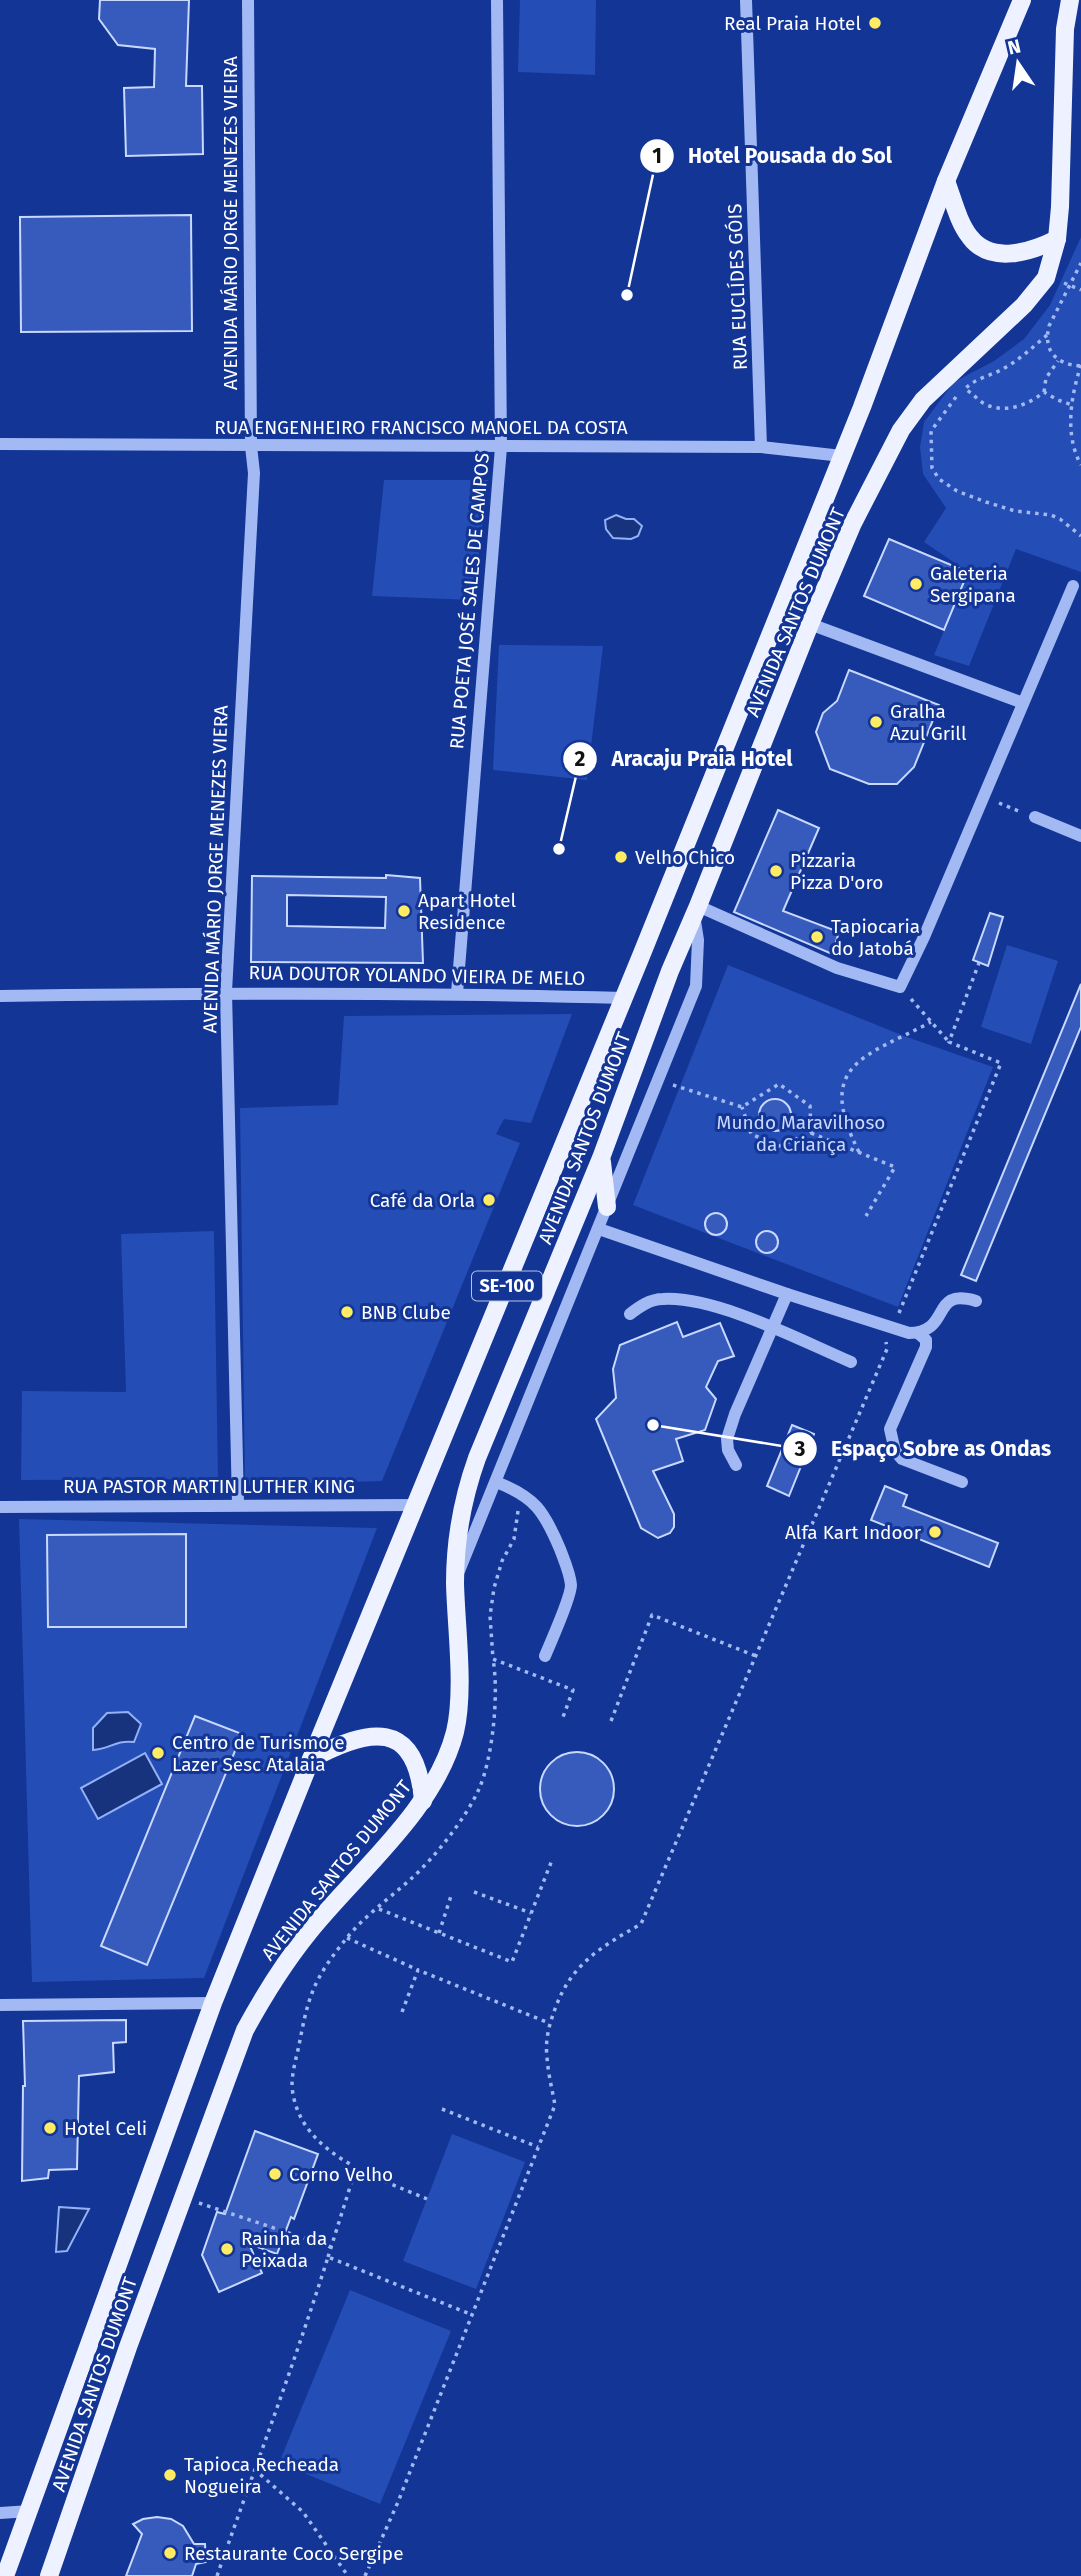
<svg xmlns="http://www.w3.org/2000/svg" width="1081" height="2576" viewBox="0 0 1081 2576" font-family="'Fira Sans',sans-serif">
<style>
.green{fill:#244db5}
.water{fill:#18337d;stroke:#93b1f6;stroke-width:2}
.building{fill:#365bbc;stroke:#c9d8fd;stroke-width:2;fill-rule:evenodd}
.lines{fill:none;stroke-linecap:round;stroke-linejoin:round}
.path{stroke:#a2b9f3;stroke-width:3.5;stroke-dasharray:3.5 5;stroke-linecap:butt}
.minor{stroke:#a2b9f3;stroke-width:12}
.major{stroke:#eef1ff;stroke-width:18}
.poi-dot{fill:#ffec64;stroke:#123596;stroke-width:2.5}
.labels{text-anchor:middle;stroke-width:6;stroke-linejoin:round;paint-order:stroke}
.shield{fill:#123596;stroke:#b8c2e0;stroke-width:2}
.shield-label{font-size:18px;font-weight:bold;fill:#fff}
.poi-label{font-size:19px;fill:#fff;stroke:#123596;text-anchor:start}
.street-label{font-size:19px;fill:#fff;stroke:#123596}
.park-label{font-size:19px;fill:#c9d8fd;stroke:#123596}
.leader{fill:none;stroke:#fff;stroke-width:2.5}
.callout-dot{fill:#fff;stroke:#123596;stroke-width:2.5}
.mark-label{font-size:21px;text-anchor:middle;font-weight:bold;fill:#111}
.callout-label{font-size:21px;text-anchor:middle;font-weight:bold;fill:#fff;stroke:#123596;stroke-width:6;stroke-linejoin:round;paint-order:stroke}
</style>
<rect width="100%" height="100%" fill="#123596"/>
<g class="green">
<polygon points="520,0 596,0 595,75 518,72"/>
<polygon points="1081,237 1081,572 1016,549 969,666 934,655 968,572 924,542 946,508 923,474 920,447 924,422 954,382 994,361 1024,339 1050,305"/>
<polygon points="384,480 488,480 473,600 372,596"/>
<polygon points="499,645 603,646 587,780 493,770"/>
<polygon points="1007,945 1058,961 1031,1044 981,1027"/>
<polygon points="728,965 904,1036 993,1067 898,1307 633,1205"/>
<polygon points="572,1014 531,1123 504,1119 496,1134 520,1143 382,1481 245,1485 240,1108 338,1105 344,1016"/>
<polygon points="214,1231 218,1479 21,1480 22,1391 126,1392 121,1234"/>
<polygon points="19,1519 377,1528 204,1978 32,1982"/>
<polygon points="452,2134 525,2162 476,2289 403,2261"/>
<polygon points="350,2290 451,2331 380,2504 279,2463"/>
</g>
<g class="water">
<polygon points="616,515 626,519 634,519 642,526 638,536 631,539 613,538 606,529 605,520"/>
<path d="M128 1712 141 1724 134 1742C114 1740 111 1749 93 1750V1728L107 1713Z"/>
<polygon points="145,1753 162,1784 98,1819 81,1788"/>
<polygon points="59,2207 89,2209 67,2251 56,2252"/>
</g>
<g class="building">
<polygon points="100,0 189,0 186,86 202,86 203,154 126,156 124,88 154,87 155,49 118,45 99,19"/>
<polygon points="191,215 192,331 21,332 20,217"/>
<polygon points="889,539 968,572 944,630 864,596"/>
<polygon points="849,670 939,705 914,767 897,784 869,784 830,769 816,732 823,713 837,701"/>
<polygon points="778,810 819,828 783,911 839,932 832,954 734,912"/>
<path d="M386 875 420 878 423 963 251 962 252 876 386 878ZM287 895 386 897 385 928 287 926Z"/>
<polygon points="990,913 1003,917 988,966 973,960"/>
<polygon points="1081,984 1081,1027 976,1281 961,1275"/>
<circle cx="775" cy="1115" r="16"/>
<circle cx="716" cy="1224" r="11"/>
<circle cx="767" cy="1242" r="11"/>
<polygon points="677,1322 683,1337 720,1323 734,1356 718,1361 706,1387 716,1399 705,1430 676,1439 683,1461 653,1471 674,1514 674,1527 670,1533 658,1538 641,1528 596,1419 616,1398 613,1369 620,1345"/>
<polygon points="792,1425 814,1434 789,1496 767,1486"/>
<polygon points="885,1486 907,1495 903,1506 998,1543 989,1567 871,1520"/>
<polygon points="186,1534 186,1627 48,1627 47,1535"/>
<polygon points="195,1716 242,1734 147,1965 101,1946"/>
<circle cx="577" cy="1789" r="37"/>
<polygon points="126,2020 126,2042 113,2043 114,2072 79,2076 77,2169 49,2170 48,2178 22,2181 23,2086 25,2086 23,2021"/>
<polygon points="255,2131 318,2154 294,2219 291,2217 277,2254 249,2244 262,2273 219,2292 202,2255 217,2212 225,2214"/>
<polygon points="157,2517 171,2519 183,2526 194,2544 205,2544 206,2562 196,2564 192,2576 126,2576 142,2534 133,2524 143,2519"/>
</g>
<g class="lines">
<g class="path">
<polyline points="1064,283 1081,290"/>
<path d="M1047 335C1032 348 1018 361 1001 370 989 376 974 379 965 389 972 393 977 399 983 403 1004 415 1028 405 1044 392L1058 400 1072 405"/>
<path d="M1081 365C1071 396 1064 434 1081 465"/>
<path d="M1080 366C1056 364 1043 351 1049 326L1081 263"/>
<polyline points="1044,392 1046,378 1058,361"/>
<polyline points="956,397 931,431 932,468 939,479 957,491 986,502 1015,511 1051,515 1060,519 1081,536"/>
<polyline points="999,803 1021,812"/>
<polyline points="911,999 949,1042"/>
<polyline points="673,1085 742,1107 779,1084 810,1106 811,1133 779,1146 751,1134 742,1107"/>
<polyline points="811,1133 895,1167 866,1216"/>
<path d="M859 1152C814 1064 865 1057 931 1022"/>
<polyline points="899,1313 1001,1063 949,1042 979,963"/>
<polyline points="518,1511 514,1539 502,1561 494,1588 490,1616 493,1659 573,1690 563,1717"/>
<polyline points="611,1721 652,1615 756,1656"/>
<polyline points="474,1892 531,1913"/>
<polyline points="379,1909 512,1962 552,1860"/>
<polyline points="439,1933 451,1896"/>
<polyline points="347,1938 418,1970"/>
<polyline points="402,2012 418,1970 549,2023"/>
<polyline points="442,2109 538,2147"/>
<path d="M427 2199C376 2177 297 2153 292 2086 292 2074 295 2062 298 2050 302 2031 305 2011 312 1993 319 1974 333 1955 346 1939 364 1916 390 1898 412 1878 435 1857 466 1818 479 1789 493 1757 499 1693 493 1659"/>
<polyline points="199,2203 331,2247"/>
<polyline points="328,2257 356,2168"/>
<polyline points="254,2469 303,2512 348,2576"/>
<path d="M217 2576C254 2470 294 2365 328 2257L470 2314"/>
<path d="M365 2576 398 2502 555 2105C552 2089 548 2073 547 2057 545 2040 549 2025 555 2009 571 1964 601 1947 641 1924L887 1349 886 1342"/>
</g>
<g class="minor">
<polyline points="746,0 761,447"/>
<polyline points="0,444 761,447 842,456"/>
<polyline points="810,624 1023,703"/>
<polyline points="1035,817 1081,836"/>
<polyline points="698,906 837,968 900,987 924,937 1073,586"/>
<polyline points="457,993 501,447 497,0"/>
<path d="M0 996C208 993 416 992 624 998"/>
<path d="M599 1229 787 1294 909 1333C953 1332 929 1287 976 1301"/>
<path d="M630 1314C639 1307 650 1299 663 1299 716 1296 802 1341 851 1362"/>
<polyline points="918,1333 926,1340 926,1347 890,1429 895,1451 902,1459 962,1482"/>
<polyline points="736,1465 728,1450 727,1439 735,1414 787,1294"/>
<path d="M496 1482C535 1497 544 1511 560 1549 564 1560 570 1573 571 1585 571 1598 551 1641 545 1656"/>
<polyline points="238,1504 226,992 254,473 251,446 248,0"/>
<polyline points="0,1507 417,1505"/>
<polyline points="459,1571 696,986 698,940 694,915"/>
<polyline points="0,2005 213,2003"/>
<polyline points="0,2513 30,2511"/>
</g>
<g class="major">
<path d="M946 181C953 199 958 222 970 237 991 265 1031 252 1057 239"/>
<polyline points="602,1162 607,1207"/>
<path d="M311 1759C369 1728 416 1718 423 1801"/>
<polyline points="5,2576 213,2003 311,1759 641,956 862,407 946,181 1022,0"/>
<path d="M49 2576 128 2347 245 2030C264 1995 284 1963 309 1932 358 1871 435 1810 455 1732 465 1690 456 1627 455 1583 455 1538 462 1500 477 1458L601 1158 670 971 698 906 810 624 853 523 901 430 923 400 1024 305 1046 278 1057 239 1060 207 1065 29 1070 0"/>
</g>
</g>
<g class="poi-dot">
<circle cx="875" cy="23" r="7"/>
<circle cx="916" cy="584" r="7"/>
<circle cx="876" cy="722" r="7"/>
<circle cx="621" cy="857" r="7"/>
<circle cx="776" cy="871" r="7"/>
<circle cx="404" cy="911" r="7"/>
<circle cx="817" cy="937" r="7"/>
<circle cx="489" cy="1200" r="7"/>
<circle cx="347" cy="1312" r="7"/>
<circle cx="935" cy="1532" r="7"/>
<circle cx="158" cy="1753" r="7"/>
<circle cx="50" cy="2128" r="7"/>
<circle cx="275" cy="2174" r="7"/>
<circle cx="227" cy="2249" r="7"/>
<circle cx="170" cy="2475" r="7"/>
<circle cx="170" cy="2553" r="7"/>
</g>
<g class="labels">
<rect class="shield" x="472" y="1271.5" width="70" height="29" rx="5"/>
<g class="shield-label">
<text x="507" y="1292">SE-100</text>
</g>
<g class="poi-label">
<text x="861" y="30" text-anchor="end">Real Praia Hotel</text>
<text x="930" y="580">Galeteria<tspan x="930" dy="22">Sergipana</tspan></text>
<text x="890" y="718">Gralha<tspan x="890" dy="22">Azul Grill</tspan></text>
<text x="635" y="864">Velho Chico</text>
<text x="790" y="867">Pizzaria<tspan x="790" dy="22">Pizza D'oro</tspan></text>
<text x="418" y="907">Apart Hotel<tspan x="418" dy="22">Residence</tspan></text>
<text x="831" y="933">Tapiocaria<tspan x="831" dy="22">do Jatobá</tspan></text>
<text x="475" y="1207" text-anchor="end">Café da Orla</text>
<text x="361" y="1319">BNB Clube</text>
<text x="921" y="1539" text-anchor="end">Alfa Kart Indoor</text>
<text x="172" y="1749">Centro de Turismo e<tspan x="172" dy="22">Lazer Sesc Atalaia</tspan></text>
<text x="64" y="2135">Hotel Celi</text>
<text x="289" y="2181">Corno Velho</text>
<text x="241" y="2245">Rainha da<tspan x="241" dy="22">Peixada</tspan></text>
<text x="184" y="2471">Tapioca Recheada<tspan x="184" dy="22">Nogueira</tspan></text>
<text x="184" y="2560">Restaurante Coco Sergipe</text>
</g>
<g class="street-label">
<text transform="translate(230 223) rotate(-90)" y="7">AVENIDA MÁRIO JORGE MENEZES VIEIRA</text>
<text transform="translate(737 287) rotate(-92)" y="7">RUA EUCLÍDES GÓIS</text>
<text x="421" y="434">RUA ENGENHEIRO FRANCISCO MANOEL DA COSTA</text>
<text transform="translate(469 601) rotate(-85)" y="7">RUA POETA JOSÉ SALES DE CAMPOS</text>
<text transform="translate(795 612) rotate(-67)" y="7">AVENIDA SANTOS DUMONT</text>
<text transform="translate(215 869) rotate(-88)" y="7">AVENIDA MÁRIO JORGE MENEZES VIERA</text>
<text transform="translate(417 975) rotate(1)" y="7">RUA DOUTOR YOLANDO VIEIRA DE MELO</text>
<text transform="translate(584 1138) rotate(-69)" y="7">AVENIDA SANTOS DUMONT</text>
<text x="209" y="1493">RUA PASTOR MARTIN LUTHER KING</text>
<text transform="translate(336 1870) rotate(-51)" y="7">AVENIDA SANTOS DUMONT</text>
<text transform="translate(94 2384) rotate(-71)" y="7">AVENIDA SANTOS DUMONT</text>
</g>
<g class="park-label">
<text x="801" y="1129">Mundo Maravilhoso<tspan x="801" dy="22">da Criança</tspan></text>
</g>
</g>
<path class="leader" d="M627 295L657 156M559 849L580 759M653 1425L800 1449"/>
<g class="callout-dot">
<circle cx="627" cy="295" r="7"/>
<circle cx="559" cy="849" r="7"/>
<circle cx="653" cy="1425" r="7"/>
<circle cx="657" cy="156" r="18"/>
<circle cx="580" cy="759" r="18"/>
<circle cx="800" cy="1449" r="18"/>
</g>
<g class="mark-label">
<text x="657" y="163">1</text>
<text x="580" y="766">2</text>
<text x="800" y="1456">3</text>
</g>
<g class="callout-label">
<text x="790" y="163">Hotel Pousada do Sol</text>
<text x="702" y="766">Aracaju Praia Hotel</text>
<text x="941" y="1456">Espaço Sobre as Ondas</text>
</g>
<g transform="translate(1018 63) rotate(347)" stroke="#123596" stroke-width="5" paint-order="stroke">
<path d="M0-5L12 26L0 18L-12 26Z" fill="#ffffff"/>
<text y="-10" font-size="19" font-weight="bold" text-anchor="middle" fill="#ffffff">N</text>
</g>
</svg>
